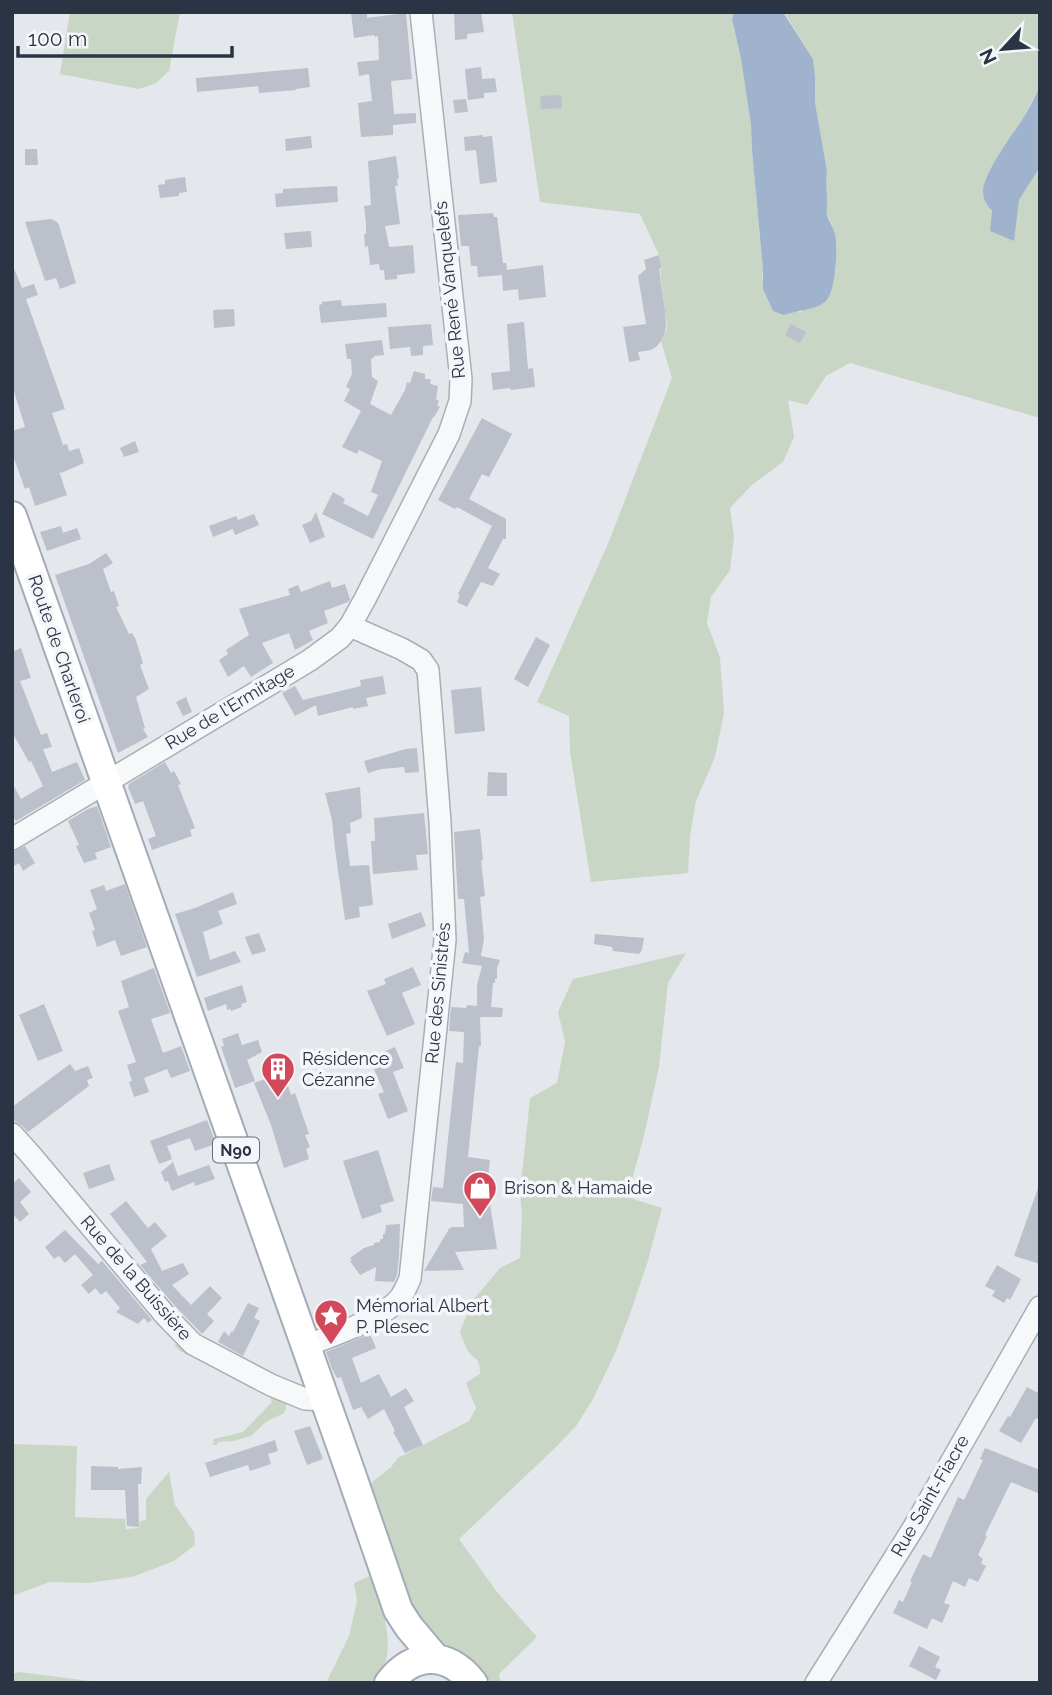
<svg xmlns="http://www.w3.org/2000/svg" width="1052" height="1695" viewBox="0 0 1052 1695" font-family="Raleway,sans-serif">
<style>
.green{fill:#c9d6c5}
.water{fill:#9fb4cc}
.building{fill:#bbc0ca}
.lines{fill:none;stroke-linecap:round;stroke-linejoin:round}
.minor-casing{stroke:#a9aeb7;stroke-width:24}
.major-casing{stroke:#a3abb8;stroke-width:32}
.minor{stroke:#f7f8fa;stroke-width:21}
.major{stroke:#fff;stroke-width:28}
.labels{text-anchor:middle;stroke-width:7;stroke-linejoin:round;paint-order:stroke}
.shield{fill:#f4f6f9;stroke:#676e7b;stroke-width:2}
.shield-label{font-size:16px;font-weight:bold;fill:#2b3445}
.street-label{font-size:18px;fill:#2b3445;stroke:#f4f6f9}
.poi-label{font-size:18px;fill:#2b3445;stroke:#f4f6f9;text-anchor:start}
</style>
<rect width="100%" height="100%" fill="#e4e7ec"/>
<g class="green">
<polygon points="70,12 180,12 169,71 156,83 139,89 60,74"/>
<polygon points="512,12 734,12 732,19 741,59 751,125 752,150 763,270 762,279 784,315 794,311 801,312 833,280 836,269 835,232 827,214 827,198 825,180 827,171 815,102 815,77 813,59 784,12 1040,12 1040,85 1024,117 1008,141 985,182 983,193 986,204 992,211 1019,200 1040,167 1040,418 850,363 826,376 807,405 788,400 794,437 783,462 752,485 730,508 734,537 730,570 711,597 707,623 720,658 724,713 715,757 696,801 690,836 688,873 591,882 570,752 569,716 537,702 608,544 672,378 661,341 667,327 660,270 663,269 659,255 640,214 540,202"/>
<path d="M686 953 668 983 659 1067 643 1140 627 1197 662 1208 647 1264 631 1311 616 1351 593 1399 576 1426 555 1448 459 1539 497 1592 537 1637 499 1674 501 1683H491L481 1668 465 1653 437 1643 414 1613 370 1484 391 1467 398 1458 469 1421 476 1408 466 1383 480 1374C480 1354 474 1362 467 1349 464 1343 462 1337 460 1331L474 1299 500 1268 520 1258 522 1214 520 1193 530 1098 557 1083 565 1042 558 1012 573 979Z"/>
<polygon points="183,1343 283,1398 286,1403 286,1409 284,1413 266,1422 251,1436 233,1441 218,1442 217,1445 213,1445 214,1439 243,1432 272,1402 270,1397 243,1382 180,1351 174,1345"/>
<polygon points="12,1444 77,1446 75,1517 125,1519 126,1529 139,1528 140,1521 146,1520 146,1499 169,1472 175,1505 194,1532 195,1545 174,1561 132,1577 87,1583 50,1582 12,1596"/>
<path d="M372 1575C380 1601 396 1643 383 1669 381 1674 377 1678 373 1683H326L349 1636 357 1601 354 1583Z"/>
<polygon points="19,1672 106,1683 12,1683 12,1674"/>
</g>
<g class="water">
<path d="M734 12H783L813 59 815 77V102L827 171C825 180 827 188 827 198 828 203 826 209 827 214 828 221 834 227 835 234 838 248 836 293 825 302 812 311 797 310 784 315L773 311 763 289V270L752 150 751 125 741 59 732 19Z"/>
<path d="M1040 85V167L1019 200 1014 241 990 231 992 211C987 205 983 200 983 192 983 174 1012 135 1022 120 1029 109 1035 97 1040 85Z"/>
</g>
<g class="building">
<polygon points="351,12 367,12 367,18 406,13 412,79 391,81 394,114 416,113 416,123 393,125 393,135 361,137 358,103 372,101 369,74 359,76 357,62 379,60 378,36 375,37 374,35 354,38"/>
<polygon points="454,12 481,12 484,32 467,34 467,39 455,40"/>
<polygon points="481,67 482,79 495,78 497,92 484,93 484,98 468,100 465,69"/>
<polygon points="308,68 310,87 296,89 296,90 259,93 258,86 197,92 196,78"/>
<polygon points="561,95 562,108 541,109 540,96"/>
<polygon points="466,99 468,112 455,113 453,100"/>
<polygon points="483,135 483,137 492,136 497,182 480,184 476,150 465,151 464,137"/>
<polygon points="311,136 312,148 286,151 285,139"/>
<polygon points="25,149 37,149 38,165 25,165"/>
<polygon points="396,156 399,178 397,179 398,186 395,186 400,224 385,226 389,247 413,245 415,273 397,275 397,279 385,280 384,270 380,270 379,264 370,265 368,246 365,247 364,234 366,234 366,224 364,206 371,205 368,161"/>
<polygon points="185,177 187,192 179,193 179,196 160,198 158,185 165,184 165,180"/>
<polygon points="337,186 338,202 276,207 275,194 283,193 283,189"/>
<polygon points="493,213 494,217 497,217 503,263 506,263 507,270 543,265 546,297 519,300 518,289 503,291 502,275 478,277 477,266 471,266 469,246 461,246 458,215"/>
<polygon points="51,219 57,222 59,225 76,283 60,289 56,278 45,281 25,222"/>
<polygon points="311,231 312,247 286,249 284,233"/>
<polygon points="659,255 662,268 659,269 665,311 666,326 664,334 661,341 657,346 651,350 638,352 640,360 629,362 623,327 646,324 638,276 646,269 644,260"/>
<polygon points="13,266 22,288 34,284 38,295 26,299 65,409 52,413 63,445 67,444 69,451 79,448 84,463 61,473 59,471 67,495 35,506 29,487 25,489 12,453 12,431 25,427 12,385"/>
<polygon points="341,300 342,306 386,303 387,317 321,323 319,305 322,304 322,302"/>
<polygon points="234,309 235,326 214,328 213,310"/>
<polygon points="524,322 528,369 533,368 535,387 511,390 510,388 493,390 491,373 510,371 507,324"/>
<polygon points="431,324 433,345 423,346 423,355 411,356 410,347 390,349 388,327"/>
<polygon points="791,324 806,332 800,343 785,335"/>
<polygon points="382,340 384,355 374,356 374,358 369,359 371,359 372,377 378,381 370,404 391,415 405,390 407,382 410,383 414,371 425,374 425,379 431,379 430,384 438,386 436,399 439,401 437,405 440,407 434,417 433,417 373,539 322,514 333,492 345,499 343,503 368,516 378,495 371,492 382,461 359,450 357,454 342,447 361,411 344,401 350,389 346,387 352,374 351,359 347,359 345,344"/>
<polygon points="482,418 512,434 489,477 482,474 469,499 506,519 506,539 503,539 488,568 500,574 493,586 481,582 467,607 457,602 460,595 458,594 492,526 457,507 455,509 438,500"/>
<polygon points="135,441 139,452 124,457 120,448"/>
<polygon points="316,512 325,537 310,543 302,525 311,521"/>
<polygon points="254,514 259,525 235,535 233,529 213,537 209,526 236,516 238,520"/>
<polygon points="61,526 63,533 77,528 81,539 47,551 40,532"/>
<polygon points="106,553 113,563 103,569 111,592 114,591 119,606 116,607 129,634 132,633 134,637 135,637 143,663 140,665 149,689 136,697 145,728 143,729 148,737 118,753 55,575 89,564"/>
<polygon points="330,581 332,588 345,584 350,599 348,602 324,611 328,623 309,631 313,640 295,650 289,633 262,643 273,663 251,677 244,666 228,677 219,660 228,654 226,650 249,635 239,609 290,595 288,589 298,585 301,592"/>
<polygon points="536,637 550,645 528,687 514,679"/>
<polygon points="21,648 31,678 20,681 41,735 47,733 52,747 43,749 52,772 77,762 85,780 16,821 12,815 12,783 21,799 43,786 31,761 29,762 12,732 12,652"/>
<polygon points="383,676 386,694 366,698 368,706 353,709 353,707 318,716 316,705 295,716 282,693 295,686 303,700 361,686 360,680"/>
<polygon points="481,687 485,731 455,734 451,690"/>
<polygon points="186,697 192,712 183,716 176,702"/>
<polygon points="417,748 419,772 405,773 404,767 381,769 368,773 364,761 406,749"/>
<polygon points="165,762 171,773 174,771 181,784 178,785 195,828 190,830 192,836 152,850 148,839 156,836 143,801 135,804 128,787 129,784"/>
<polygon points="488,772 507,773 507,796 487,796"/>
<polygon points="360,787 362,818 350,823 351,833 346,834 350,866 369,865 373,905 359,907 360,917 345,920 335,849 332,820 325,793"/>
<polygon points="97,806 111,847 95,853 97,859 84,863 76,846 79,845 68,821 88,809"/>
<polygon points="424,813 428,854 416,855 418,870 373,874 371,841 375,841 374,818"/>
<polygon points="480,829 483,860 481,860 485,896 480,897 484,939 481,956 500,960 497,968 497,979 495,979 495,983 493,983 491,1007 503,1008 502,1017 480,1017 481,1046 479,1046 468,1157 490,1160 487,1185 497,1249 455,1252 464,1270 424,1271 449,1229 452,1227 464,1227 463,1204 431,1201 433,1187 443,1188 456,1062 463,1063 464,1032 449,1031 451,1007 466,1008 467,1005 477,1006 477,985 482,966 462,963 465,952 469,953 464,899 458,899 454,832"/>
<polygon points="25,846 35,863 23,871 19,863 12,867 12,852"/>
<polygon points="125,884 147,947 121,956 115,940 97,947 92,931 95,930 89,913 97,909 90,890 104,885 106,891"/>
<polygon points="233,892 237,904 218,911 223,924 203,932 210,960 235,951 241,962 197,977 175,914 195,908"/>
<polygon points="421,912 426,926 392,939 388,924"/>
<polygon points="259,933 266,951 252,955 245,937"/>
<polygon points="595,934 644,938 642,950 639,954 613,951 612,947 594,944"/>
<polygon points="413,967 421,985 402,993 415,1024 387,1036 367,991 386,984 384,979"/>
<polygon points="154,968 170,1013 151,1019 163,1053 181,1046 190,1071 171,1078 167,1069 144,1078 149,1092 134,1097 129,1082 132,1081 127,1065 136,1062 118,1011 129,1007 121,981"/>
<polygon points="242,985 247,1002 241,1004 242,1007 231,1011 230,1009 227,1010 226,1004 208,1011 204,998"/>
<polygon points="44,1004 63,1051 38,1061 19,1015"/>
<polygon points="238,1033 242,1045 258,1040 262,1052 247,1060 255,1081 235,1088 221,1047 224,1046 222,1039"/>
<polygon points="395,1047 404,1068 393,1072 408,1111 388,1119 378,1094 384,1092 369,1058"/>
<polygon points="70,1064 75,1071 88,1066 93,1078 87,1080 89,1086 28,1132 21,1125 12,1119 12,1107"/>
<polygon points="279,1074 283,1084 287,1083 291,1095 295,1093 309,1134 305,1135 310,1147 306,1149 309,1159 284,1168 271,1125 254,1083"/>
<polygon points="207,1120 216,1144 195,1151 190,1138 167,1146 172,1159 159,1164 150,1141"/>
<polygon points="378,1150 394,1201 380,1205 382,1212 362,1219 343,1161"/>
<polygon points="173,1162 178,1176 209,1165 215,1179 195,1186 194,1182 172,1191 168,1181 165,1182 161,1172"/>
<polygon points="109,1164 115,1180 89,1189 83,1173"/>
<polygon points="19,1178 31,1192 20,1202 29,1214 20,1222 12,1213 12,1184"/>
<polygon points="1038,1188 1040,1188 1040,1264 1014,1256"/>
<polygon points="126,1201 148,1228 155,1222 167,1236 151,1249 162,1271 183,1263 189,1274 172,1285 191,1305 210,1286 222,1298 207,1314 214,1321 202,1334 175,1306 140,1265 147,1262 110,1214"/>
<polygon points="400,1224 399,1256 397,1275 394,1282 375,1281 376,1267 360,1275 350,1261 352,1260 350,1258 364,1248 374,1245 374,1243 380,1242 380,1239 383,1239 383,1234 385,1234 386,1225"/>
<polygon points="65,1230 98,1264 102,1261 152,1320 148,1323 144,1318 138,1324 116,1312 120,1308 106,1291 101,1295 95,1288 89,1294 81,1285 93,1275 75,1254 65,1263 59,1256 54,1259 45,1247"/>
<polygon points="997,1265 1021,1279 1010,1300 1007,1298 1004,1303 992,1296 995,1291 985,1286"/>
<polygon points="248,1303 259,1308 254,1318 260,1321 243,1356 218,1342 224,1331 229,1336 232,1331 233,1332"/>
<polygon points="370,1334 376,1348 352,1358 361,1383 379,1374 391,1397 406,1388 414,1401 404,1407 423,1445 405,1453 393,1432 395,1431 384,1409 368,1419 361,1407 353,1410 341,1377 337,1378 332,1369 326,1352"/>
<polygon points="1027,1387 1040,1394 1040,1420 1036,1418 1021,1443 999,1431 1008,1416 1010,1417"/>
<polygon points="310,1426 323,1459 307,1465 294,1431"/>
<polygon points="275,1440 278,1451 268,1454 271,1464 250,1471 248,1465 210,1477 205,1463"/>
<polygon points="985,1448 1040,1470 1040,1494 1011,1482 985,1535 987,1536 978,1555 983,1559 981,1563 986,1566 978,1582 969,1578 965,1587 953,1581 944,1603 950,1605 942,1623 932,1618 927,1629 893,1613 899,1600 903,1602 912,1582 910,1581 923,1554 931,1558 958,1497 964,1500 983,1460 980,1459"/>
<polygon points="91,1466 118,1467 118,1469 142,1467 141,1484 138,1484 139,1527 127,1526 125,1490 91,1490"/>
<polygon points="919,1646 940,1657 935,1667 941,1670 936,1680 909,1666"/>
</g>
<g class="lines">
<g class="minor-casing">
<g id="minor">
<polyline points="12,839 310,660 340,638 350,626 365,599 449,434 460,401 461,379 421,12"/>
<polyline points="12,1134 30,1154 165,1315 193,1344 271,1385 305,1399 324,1400"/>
<path d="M306 1346C332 1335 382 1320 400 1298 404 1293 407 1285 410 1279L445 940 440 822 428 670 421 660 402 649 350 626"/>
<polyline points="816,1683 914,1527 1040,1307"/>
</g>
</g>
<g class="major-casing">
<g id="major">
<polyline points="12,516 348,1465 398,1610 409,1627 436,1659"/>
<path d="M389 1683C414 1651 448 1651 473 1683"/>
</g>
</g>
<use href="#minor" class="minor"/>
<use href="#major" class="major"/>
</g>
<defs>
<g id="building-pin" transform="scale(1.75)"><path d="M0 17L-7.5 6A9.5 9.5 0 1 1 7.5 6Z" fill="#d1495b" stroke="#f4f6f9"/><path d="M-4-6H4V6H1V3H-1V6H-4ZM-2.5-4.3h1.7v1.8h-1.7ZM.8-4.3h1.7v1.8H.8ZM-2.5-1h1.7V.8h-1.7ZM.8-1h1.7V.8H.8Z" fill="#fff"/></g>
<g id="shop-pin" transform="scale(1.75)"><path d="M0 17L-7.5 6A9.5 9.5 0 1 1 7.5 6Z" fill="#d1495b" stroke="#f4f6f9"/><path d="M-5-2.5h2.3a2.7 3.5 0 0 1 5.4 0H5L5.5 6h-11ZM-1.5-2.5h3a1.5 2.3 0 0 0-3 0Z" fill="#fff"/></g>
<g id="sight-pin" transform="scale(1.75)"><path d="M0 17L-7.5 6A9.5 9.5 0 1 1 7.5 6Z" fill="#d1495b" stroke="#f4f6f9"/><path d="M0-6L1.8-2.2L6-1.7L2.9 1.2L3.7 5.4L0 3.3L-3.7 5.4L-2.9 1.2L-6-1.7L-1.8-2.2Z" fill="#fff"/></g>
</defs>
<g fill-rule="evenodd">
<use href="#building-pin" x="278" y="1069"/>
<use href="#shop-pin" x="480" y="1188"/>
<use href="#sight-pin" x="331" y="1316"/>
</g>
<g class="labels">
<rect class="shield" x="213" y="1137.5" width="46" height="25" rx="5"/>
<g class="shield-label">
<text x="236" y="1156">N90</text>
</g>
<g class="street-label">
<text transform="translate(450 290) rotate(-96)" y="6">Rue René Vanquelefs</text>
<text transform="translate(59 649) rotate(71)" y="6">Route de Charleroi</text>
<text transform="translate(230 707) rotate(-31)" y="6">Rue de l'Ermitage</text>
<text transform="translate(438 993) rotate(-85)" y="6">Rue des Sinistrés</text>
<text transform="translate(136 1278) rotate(49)" y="6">Rue de la Buissière</text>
<text transform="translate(930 1496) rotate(-60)" y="6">Rue Saint-Fiacre</text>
</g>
<g class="poi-label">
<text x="302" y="1065">Résidence<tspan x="302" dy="21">Cézanne</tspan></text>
<text x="504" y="1194">Brison &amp; Hamaide</text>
<text x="356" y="1312">Mémorial Albert<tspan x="356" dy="21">P. Plesec</tspan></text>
</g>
</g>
<rect width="1052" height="1695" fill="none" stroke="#2b3445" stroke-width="28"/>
<g transform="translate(1003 49) rotate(244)" stroke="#f4f6f9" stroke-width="5" paint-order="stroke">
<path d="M0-5L12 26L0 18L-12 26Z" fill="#2b3445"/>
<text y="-10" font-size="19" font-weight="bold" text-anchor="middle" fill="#2b3445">N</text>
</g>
<path d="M18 46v10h214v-10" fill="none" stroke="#2b3445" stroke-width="3.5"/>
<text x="28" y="46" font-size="21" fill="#2b3445" stroke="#f4f6f9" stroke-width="5" paint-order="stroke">100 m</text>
</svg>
